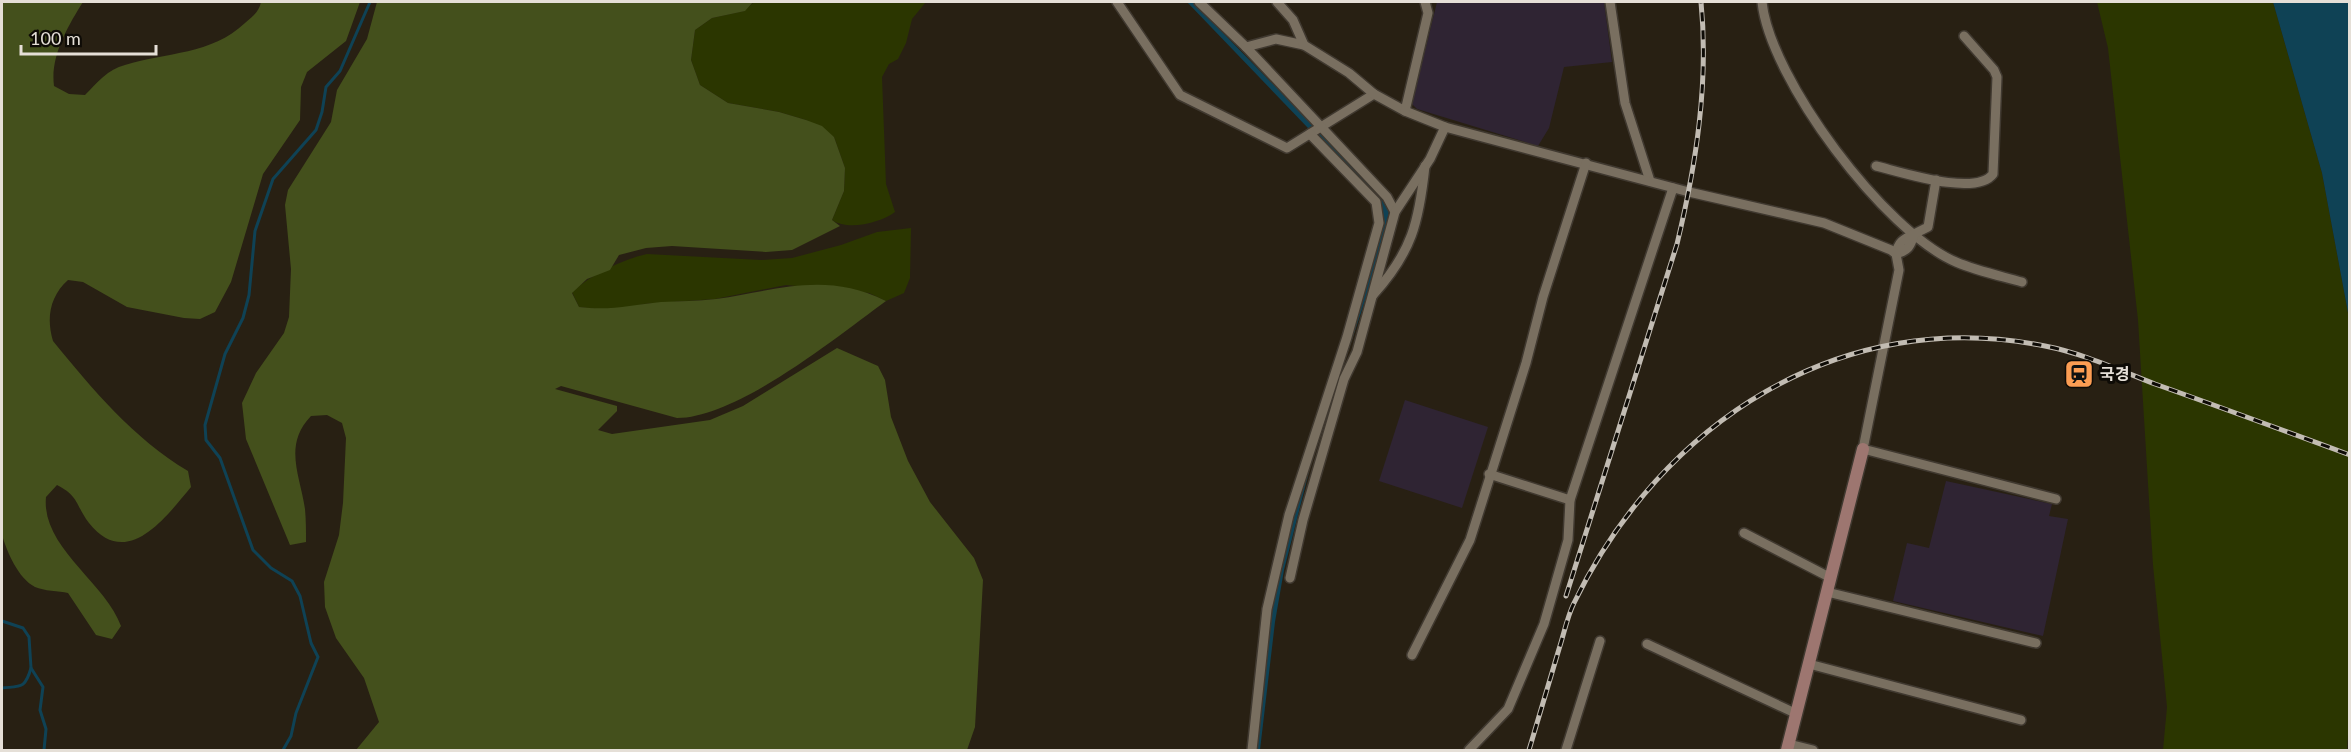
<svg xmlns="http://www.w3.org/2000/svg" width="2351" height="752" viewBox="0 0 2351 752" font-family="Lato,'Noto Sans KR',sans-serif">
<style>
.education{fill:#2f2433}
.green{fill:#2b3600}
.forest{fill:#44501c}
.water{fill:#0f4255}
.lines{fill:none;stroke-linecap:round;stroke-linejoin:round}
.stream{stroke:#0f4255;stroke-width:3}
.street-casing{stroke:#403930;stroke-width:12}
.secondary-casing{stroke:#403930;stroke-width:15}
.street{stroke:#796f60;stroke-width:9}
.secondary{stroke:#9d7670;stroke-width:12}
.rail-casing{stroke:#c2bcb3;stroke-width:5}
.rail{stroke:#0e0b06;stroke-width:3;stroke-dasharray:9;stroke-linecap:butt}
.labels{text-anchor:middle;stroke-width:6;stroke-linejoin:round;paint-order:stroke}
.poi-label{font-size:16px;font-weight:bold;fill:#e5dfd7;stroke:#0e0b06;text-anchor:start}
</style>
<rect width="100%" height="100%" fill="#282013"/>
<g class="education">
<polygon points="1437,2 1604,2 1612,62 1564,67 1549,128 1538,146 1417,109 1412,104"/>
<polygon points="1405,400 1488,427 1462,508 1379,481"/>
<polygon points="1946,481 2052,504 2049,516 2068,519 2043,636 1893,601 1907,543 1929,548"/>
</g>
<g class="green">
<path d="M754 2H926L912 19 906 43 898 59 889 64 882 77 886 184 895 212C880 223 848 231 832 220L844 191 845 168 834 137 806 120 779 112 728 103 700 85 691 60 695 30 712 18 744 11Z"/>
<polygon points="2097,2 2273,2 2322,173 2349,318 2350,704 2347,750 2163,750 2167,707 2153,565 2138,320 2108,48"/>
<path d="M911 228 910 278 904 293 886 301 869 293 786 285 715 299 644 304 627 309 605 310 579 307 572 292C592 274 621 260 647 254L761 260 792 258 841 245 877 232Z"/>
</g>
<g class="forest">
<path d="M2 2H83C68 26 50 56 54 86L69 94 85 95C97 83 108 69 125 65 167 52 211 55 245 23 253 16 259 12 261 2H360L346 41 307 72 301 87 300 120 263 174 231 282 215 312 200 319 184 318 127 307 83 282 68 280C50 296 46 318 53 341 93 390 133 438 188 471L191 487C166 517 127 571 89 523 76 506 79 496 57 485L46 497C41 547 105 582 121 626L112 639 96 635 68 593C59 591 44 591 35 587 18 578 7 552 2 535Z"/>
<path d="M377 2H753L745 11 712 18 695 30 691 60 700 85 728 103 779 112 806 120 822 126 834 137 845 168 844 191 832 220 840 226 792 250 766 252 672 246 646 248 619 255 610 270 587 279 572 293 579 307C610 311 631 305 661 302 679 301 698 301 716 299 779 290 825 271 886 301 837 337 737 418 677 418L561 386 555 389 617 406V411L598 430 612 434 710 420 743 406 837 348 878 366 885 380 891 417 908 461 930 502 974 558 983 580 975 727 967 750H356L379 722 364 678 336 638 325 607 324 582 339 535 343 503 346 438 342 423 327 415 311 416C283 445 300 475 305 509 306 520 306 531 306 542L290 545 246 439 242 403 256 373 284 333 289 317 291 269 285 205 288 190 331 122 337 90 367 39Z"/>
</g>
<g class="water">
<polygon points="1187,2 1193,2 1377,191 1389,212 1376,268 1313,456 1284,570 1275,622 1260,750 1255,750 1270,621 1292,518 1350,338 1377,248 1382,221 1356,178"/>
<polygon points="2273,2 2349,2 2349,318 2322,173"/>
</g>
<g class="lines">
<g class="stream">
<polyline points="2,621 23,628 29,637 31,668 43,687 40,710 46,729 44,750"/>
<path d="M2 688C21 686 25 689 31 668"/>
<polyline points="283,750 291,736 296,713 318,657 311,643 300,596 292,581 271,568 253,550 220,458 206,440 205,425 225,354 243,318 249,295 255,231 273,179 316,130 322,112 326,87 340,71 370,2"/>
</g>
<g class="street-casing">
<g id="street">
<polyline points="1117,2 1180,95 1287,148 1374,94"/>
<polyline points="1199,2 1246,47 1276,39 1304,45"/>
<polyline points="1277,2 1293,20 1304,45 1349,73 1374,94 1405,111 1445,127"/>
<polyline points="1610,2 1625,103 1650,181"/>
<path d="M1762 2C1770 79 1885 232 1956 262 1977 271 2001 276 2022 282"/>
<polyline points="1246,47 1387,197 1395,212"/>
<polyline points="1405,111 1428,13 1425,2"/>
<path d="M1876 166C1901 172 1976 197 1993 174L1997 77 1994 70 1964 36"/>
<path d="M1914 234C1903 239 1898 242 1896 254 1908 251 1911 246 1914 234L1928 227 1936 180"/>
<path d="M1373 295C1412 252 1419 222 1425 166"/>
<polyline points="1489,474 1570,500"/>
<polyline points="1744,533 1831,578"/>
<polyline points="1290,578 1303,520 1344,379 1357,352 1395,212 1430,159 1445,127 1689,192 1824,223 1891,250 1896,254 1899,270 1863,449 2056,499"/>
<polyline points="1827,592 2036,643"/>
<polyline points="1647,644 1797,714"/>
<polyline points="1412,655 1470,540 1526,363 1543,297 1586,163"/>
<polyline points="1809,664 2021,720"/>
<polyline points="1789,744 1813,750"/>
<polyline points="1252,750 1267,609 1289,515 1347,337 1379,223 1376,202 1310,134"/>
<polyline points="1469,750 1508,709 1544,624 1568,540 1570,500 1673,188"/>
<polyline points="1566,750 1600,641"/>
</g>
</g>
<g class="secondary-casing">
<polyline id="secondary" points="1787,750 1863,449"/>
</g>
<use href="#street" class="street"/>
<use href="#secondary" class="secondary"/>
<g class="rail-casing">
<g id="rail">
<path d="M1566 596 1677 244C1696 165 1709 83 1701 2"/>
<path d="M1529 750C1539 716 1549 683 1559 649 1564 634 1567 617 1574 603 1661 423 1841 305 2045 346 2082 353 2119 370 2155 384 2220 407 2285 431 2350 455"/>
</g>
</g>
<use href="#rail" class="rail"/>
</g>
<defs>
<g id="station-square" transform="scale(1.5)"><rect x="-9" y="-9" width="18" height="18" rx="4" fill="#fc9d53" stroke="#0e0b06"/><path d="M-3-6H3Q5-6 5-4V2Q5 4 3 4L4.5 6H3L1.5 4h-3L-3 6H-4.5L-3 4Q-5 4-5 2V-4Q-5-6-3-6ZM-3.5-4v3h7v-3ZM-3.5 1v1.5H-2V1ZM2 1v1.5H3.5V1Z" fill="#111"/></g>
</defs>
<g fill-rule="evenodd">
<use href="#station-square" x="2079" y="374"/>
</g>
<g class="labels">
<g class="poi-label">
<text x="2100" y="380">국경</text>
</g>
</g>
<rect width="2351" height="752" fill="none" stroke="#e5dfd7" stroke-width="6"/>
<path d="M21 45v9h135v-9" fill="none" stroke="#e5dfd7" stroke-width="3"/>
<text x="30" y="45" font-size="18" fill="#e5dfd7" stroke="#0e0b06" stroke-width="4.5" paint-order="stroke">100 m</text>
</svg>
